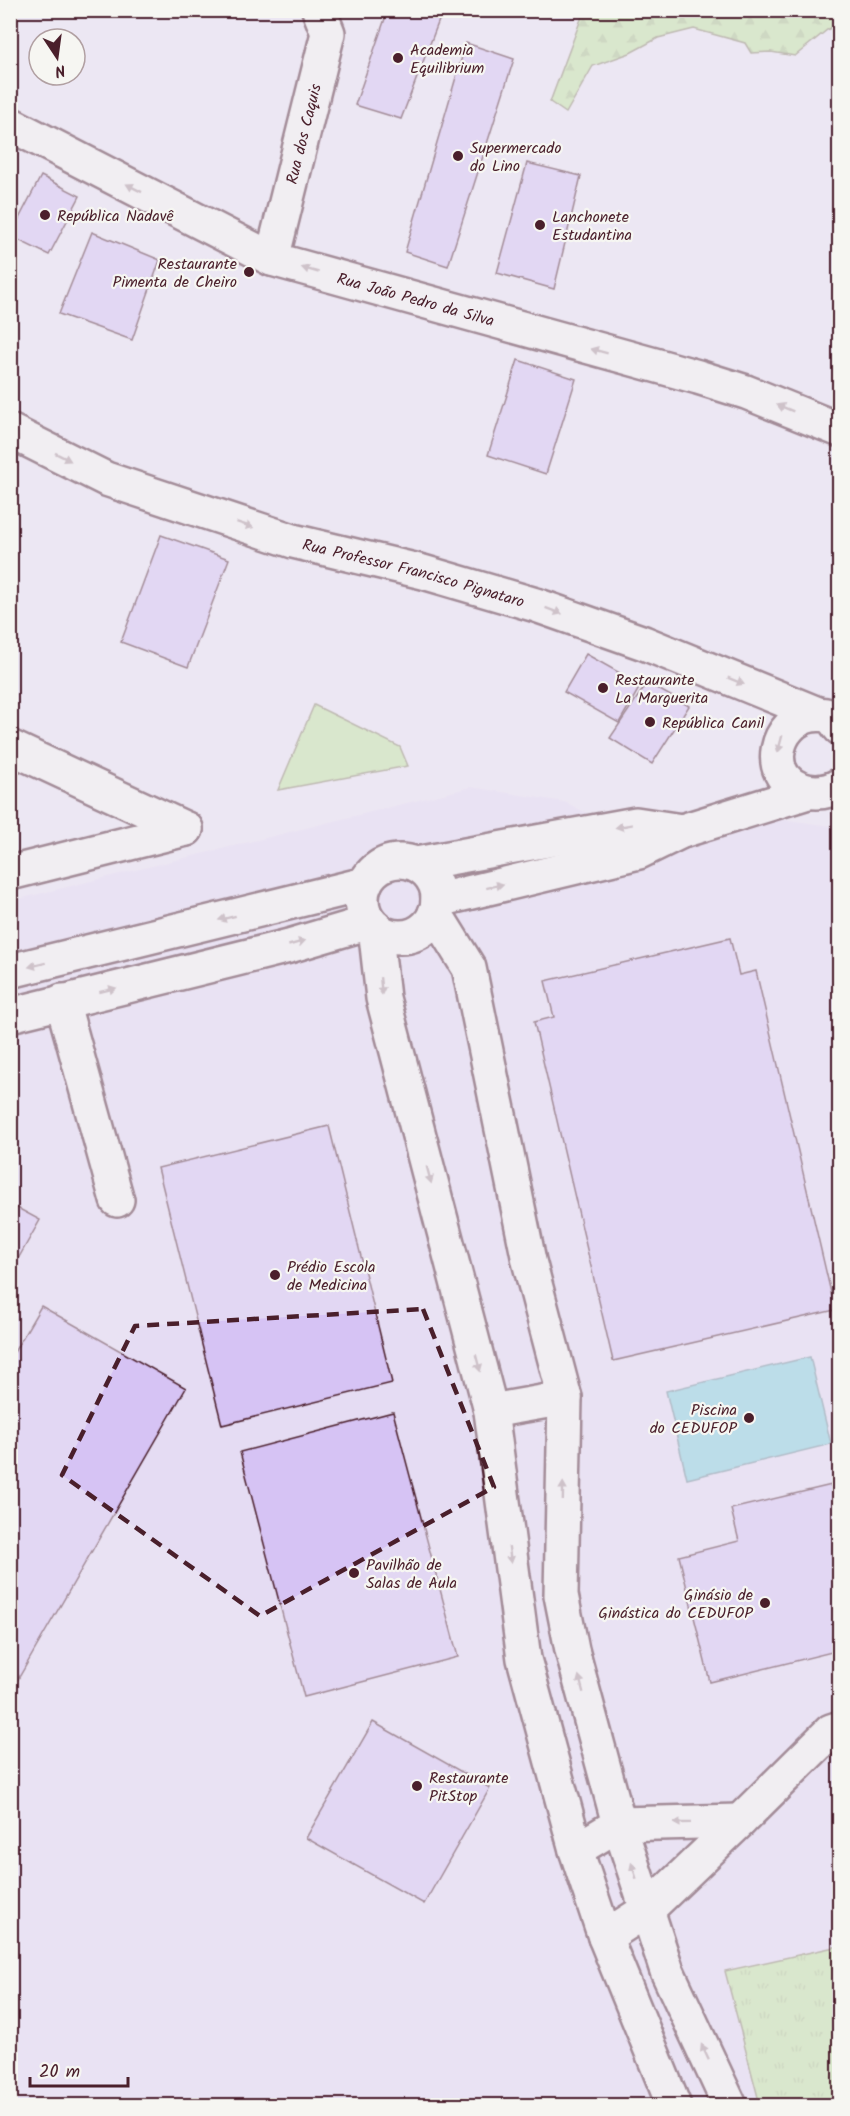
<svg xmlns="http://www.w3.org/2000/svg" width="850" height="2116" viewBox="0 0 850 2116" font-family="Kalam,sans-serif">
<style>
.built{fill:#e5dcf3}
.grass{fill:url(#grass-tufts);stroke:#868265;stroke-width:1.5}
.forest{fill:url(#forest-firs);stroke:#868265;stroke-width:1.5}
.park{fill:#c2e69f;stroke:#868265;stroke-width:1.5}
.water{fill:#81d0dd;stroke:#6b8996;stroke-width:1.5}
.building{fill:#d6c3f4;stroke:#4a1f2b;stroke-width:1.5}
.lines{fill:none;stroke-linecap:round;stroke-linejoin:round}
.minor-casing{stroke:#4a1f2b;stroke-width:38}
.minor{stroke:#f6f6f2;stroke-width:33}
.oneway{fill:#a99598}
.marked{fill:none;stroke:#4a1f2b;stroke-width:4.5;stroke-dasharray:12 8;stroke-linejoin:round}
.poi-dot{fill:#4a1f2b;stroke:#f6f6f2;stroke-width:2}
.labels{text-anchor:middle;stroke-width:4.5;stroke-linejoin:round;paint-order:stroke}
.poi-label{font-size:16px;fill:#4a1f2b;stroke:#f6f6f2;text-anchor:start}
.street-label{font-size:16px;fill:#4a1f2b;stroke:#f6f6f2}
</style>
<defs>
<pattern id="grass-tufts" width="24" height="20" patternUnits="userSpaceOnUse" patternTransform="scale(1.5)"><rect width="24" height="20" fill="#c2e69f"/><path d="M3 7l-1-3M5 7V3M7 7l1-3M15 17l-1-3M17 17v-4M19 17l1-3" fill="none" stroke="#a8c589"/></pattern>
<pattern id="forest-firs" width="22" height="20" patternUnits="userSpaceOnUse" patternTransform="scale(1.5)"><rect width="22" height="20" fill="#c2e69f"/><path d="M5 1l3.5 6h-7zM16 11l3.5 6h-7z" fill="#a8c589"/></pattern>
</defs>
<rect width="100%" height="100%" fill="#ece7f3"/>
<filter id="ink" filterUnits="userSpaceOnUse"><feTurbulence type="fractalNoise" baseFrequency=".0167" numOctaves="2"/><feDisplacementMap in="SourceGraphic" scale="12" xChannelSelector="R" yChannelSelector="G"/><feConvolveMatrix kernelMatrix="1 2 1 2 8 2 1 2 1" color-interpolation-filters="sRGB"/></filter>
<g filter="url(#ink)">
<polygon class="built" points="471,787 565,802 599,819 700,808 839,827 839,2105 11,2105 10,901"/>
<polygon class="grass" points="839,1946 839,2105 760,2105 725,1971"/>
<polygon class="forest" points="584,11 839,10 840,23 827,30 795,56 771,52 751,53 745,43 694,29 658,38 630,53 593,66 566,113 550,102"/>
<polygon class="park" points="314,705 400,747 408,766 278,790"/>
<polygon class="water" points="810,1357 831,1444 687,1479 666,1391"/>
<g class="building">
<polygon points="388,10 443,10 401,119 355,105"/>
<polygon points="466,43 514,59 448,266 405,252"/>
<polygon points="527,163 581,176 554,289 497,273"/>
<polygon points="41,176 80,196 49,255 10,236"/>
<polygon points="92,232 160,260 132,340 59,314"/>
<polygon points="518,360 576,379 546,474 488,455"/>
<polygon points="161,535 229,559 188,667 121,642"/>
<polygon points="586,654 641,685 619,723 564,692"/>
<polygon points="647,683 689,706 652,764 610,738"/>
<polygon points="730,938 739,975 756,971 835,1310 613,1361 534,1022 554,1017 545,981"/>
<polygon points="329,1126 392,1383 222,1425 158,1168"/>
<polygon points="10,1204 40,1220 10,1273"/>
<polygon points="41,1306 186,1388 10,1693 10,1359"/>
<polygon points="393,1412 458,1657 304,1697 240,1452"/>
<polygon points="840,1483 840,1650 710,1682 679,1556 739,1541 731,1509"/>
<polygon points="373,1722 490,1788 424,1904 306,1838"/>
</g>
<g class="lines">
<g class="minor-casing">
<g id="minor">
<path id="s1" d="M10 124 272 259 698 377 746 392 840 430"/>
<path id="s2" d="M272 259 328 33 319 10"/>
<path id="s3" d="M10 431 106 479 293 541 423 572 536 605 644 643 818 714"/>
<path d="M840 728C837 725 834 719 831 717 826 714 817 714 812 715 775 721 763 775 800 789 814 794 827 793 840 785"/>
<polyline points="10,747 186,829"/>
<circle cx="400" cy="899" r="38"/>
<polyline points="416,864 636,824 682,831"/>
<polyline points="10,873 186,829"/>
<polyline points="438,900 639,852 682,831 808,792"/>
<polyline points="435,913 469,968 529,1261 565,1398 561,1595 572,1650 619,1824 667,1971 730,2106"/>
<polyline points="375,927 383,998 491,1411 524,1659 576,1850 605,1937 674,2106"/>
<polyline points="10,971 365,884"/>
<polyline points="62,1001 117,1200"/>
<polyline points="10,1015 289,946 370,922"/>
<polyline points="491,1411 565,1398"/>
<polyline points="576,1850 619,1824 740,1821"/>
<polyline points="605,1937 647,1910 740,1821 831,1731 840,1728"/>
</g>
</g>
<use href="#minor" class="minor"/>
</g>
<defs><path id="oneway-solid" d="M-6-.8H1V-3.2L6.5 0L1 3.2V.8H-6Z" transform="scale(1.5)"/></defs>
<g class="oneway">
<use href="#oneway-solid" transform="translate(134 188) rotate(-153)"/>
<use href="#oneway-solid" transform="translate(310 270) rotate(-164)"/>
<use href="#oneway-solid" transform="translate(599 351) rotate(-165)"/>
<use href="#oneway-solid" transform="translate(785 408) rotate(-158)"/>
<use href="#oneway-solid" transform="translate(63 457) rotate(27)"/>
<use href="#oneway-solid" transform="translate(245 525) rotate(18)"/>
<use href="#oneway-solid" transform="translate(554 611) rotate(20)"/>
<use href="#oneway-solid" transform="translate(736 681) rotate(22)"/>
<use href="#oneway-solid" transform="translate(780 744) rotate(105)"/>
<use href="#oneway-solid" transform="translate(624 826) rotate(170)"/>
<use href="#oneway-solid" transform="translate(495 886) rotate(-14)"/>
<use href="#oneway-solid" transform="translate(227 918) rotate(166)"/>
<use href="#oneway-solid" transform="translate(297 943) rotate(-16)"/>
<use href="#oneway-solid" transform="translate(37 965) rotate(166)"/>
<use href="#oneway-solid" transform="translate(381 986) rotate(84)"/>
<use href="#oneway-solid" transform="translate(108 990) rotate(-14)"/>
<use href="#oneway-solid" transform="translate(429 1175) rotate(75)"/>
<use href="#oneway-solid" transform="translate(478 1363) rotate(75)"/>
<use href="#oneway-solid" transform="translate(563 1491) rotate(-89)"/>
<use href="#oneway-solid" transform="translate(510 1555) rotate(82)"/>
<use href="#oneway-solid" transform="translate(581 1684) rotate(-105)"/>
<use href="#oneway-solid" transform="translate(682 1823) rotate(179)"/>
<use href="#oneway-solid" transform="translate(634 1871) rotate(-108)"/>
<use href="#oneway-solid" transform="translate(705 2052) rotate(-115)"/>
</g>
</g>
<path d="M0 0H850V2116H0ZM423 1309 494 1487 260 1616 62 1475 135 1326Z" fill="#ece7f3" fill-opacity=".55" fill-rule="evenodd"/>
<path class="marked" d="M423 1309 494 1487 260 1616 62 1475 135 1326Z"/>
<g class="poi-dot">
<circle cx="398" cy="58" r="6"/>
<circle cx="458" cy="156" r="6"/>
<circle cx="45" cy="215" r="6"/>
<circle cx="540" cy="225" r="6"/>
<circle cx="249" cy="272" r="6"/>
<circle cx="603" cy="688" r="6"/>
<circle cx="650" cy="722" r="6"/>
<circle cx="275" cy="1275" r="6"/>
<circle cx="749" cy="1418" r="6"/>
<circle cx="354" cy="1573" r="6"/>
<circle cx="765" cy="1603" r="6"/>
<circle cx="417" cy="1786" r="6"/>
</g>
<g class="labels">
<g class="poi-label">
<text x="410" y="55">Academia<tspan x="410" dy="18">Equilibrium</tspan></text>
<text x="470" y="153">Supermercado<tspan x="470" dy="18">do Lino</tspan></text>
<text x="57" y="221">República Nadavê</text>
<text x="552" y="222">Lanchonete<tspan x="552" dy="18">Estudantina</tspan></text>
<text x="237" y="269" text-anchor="end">Restaurante<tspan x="237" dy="18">Pimenta de Cheiro</tspan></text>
<text x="615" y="685">Restaurante<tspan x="615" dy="18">La Marguerita</tspan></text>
<text x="662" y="728">República Canil</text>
<text x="287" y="1272">Prédio Escola<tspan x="287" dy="18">de Medicina</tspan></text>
<text x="737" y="1415" text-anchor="end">Piscina<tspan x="737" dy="18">do CEDUFOP</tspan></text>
<text x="366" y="1570">Pavilhão de<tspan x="366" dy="18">Salas de Aula</tspan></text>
<text x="753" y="1600" text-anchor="end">Ginásio de<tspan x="753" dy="18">Ginástica do CEDUFOP</tspan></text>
<text x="429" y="1783">Restaurante<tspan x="429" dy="18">PitStop</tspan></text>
</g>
<g class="street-label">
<text dy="6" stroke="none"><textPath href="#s2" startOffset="129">Rua dos Caquis</textPath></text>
<text dy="6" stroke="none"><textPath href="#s1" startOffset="444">Rua João Pedro da Silva</textPath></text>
<text dy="6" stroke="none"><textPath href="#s3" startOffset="429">Rua Professor Francisco Pignataro</textPath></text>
</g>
</g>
<rect width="850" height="2116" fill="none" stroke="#f6f6f2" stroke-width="36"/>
<rect x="18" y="18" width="814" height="2080" fill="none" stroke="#4a1f2b" stroke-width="2" filter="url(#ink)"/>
<g transform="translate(57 57) rotate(167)"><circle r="28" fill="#f6f6f2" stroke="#b1a0a2" stroke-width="1.5"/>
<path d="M0-4.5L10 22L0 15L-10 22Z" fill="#4a1f2b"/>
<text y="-9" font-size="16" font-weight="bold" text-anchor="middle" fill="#4a1f2b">N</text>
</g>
<path d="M30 2077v9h98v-9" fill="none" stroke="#4a1f2b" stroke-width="3"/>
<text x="39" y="2077" font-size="18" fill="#4a1f2b" stroke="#f6f6f2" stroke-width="4.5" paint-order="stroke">20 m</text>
</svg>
